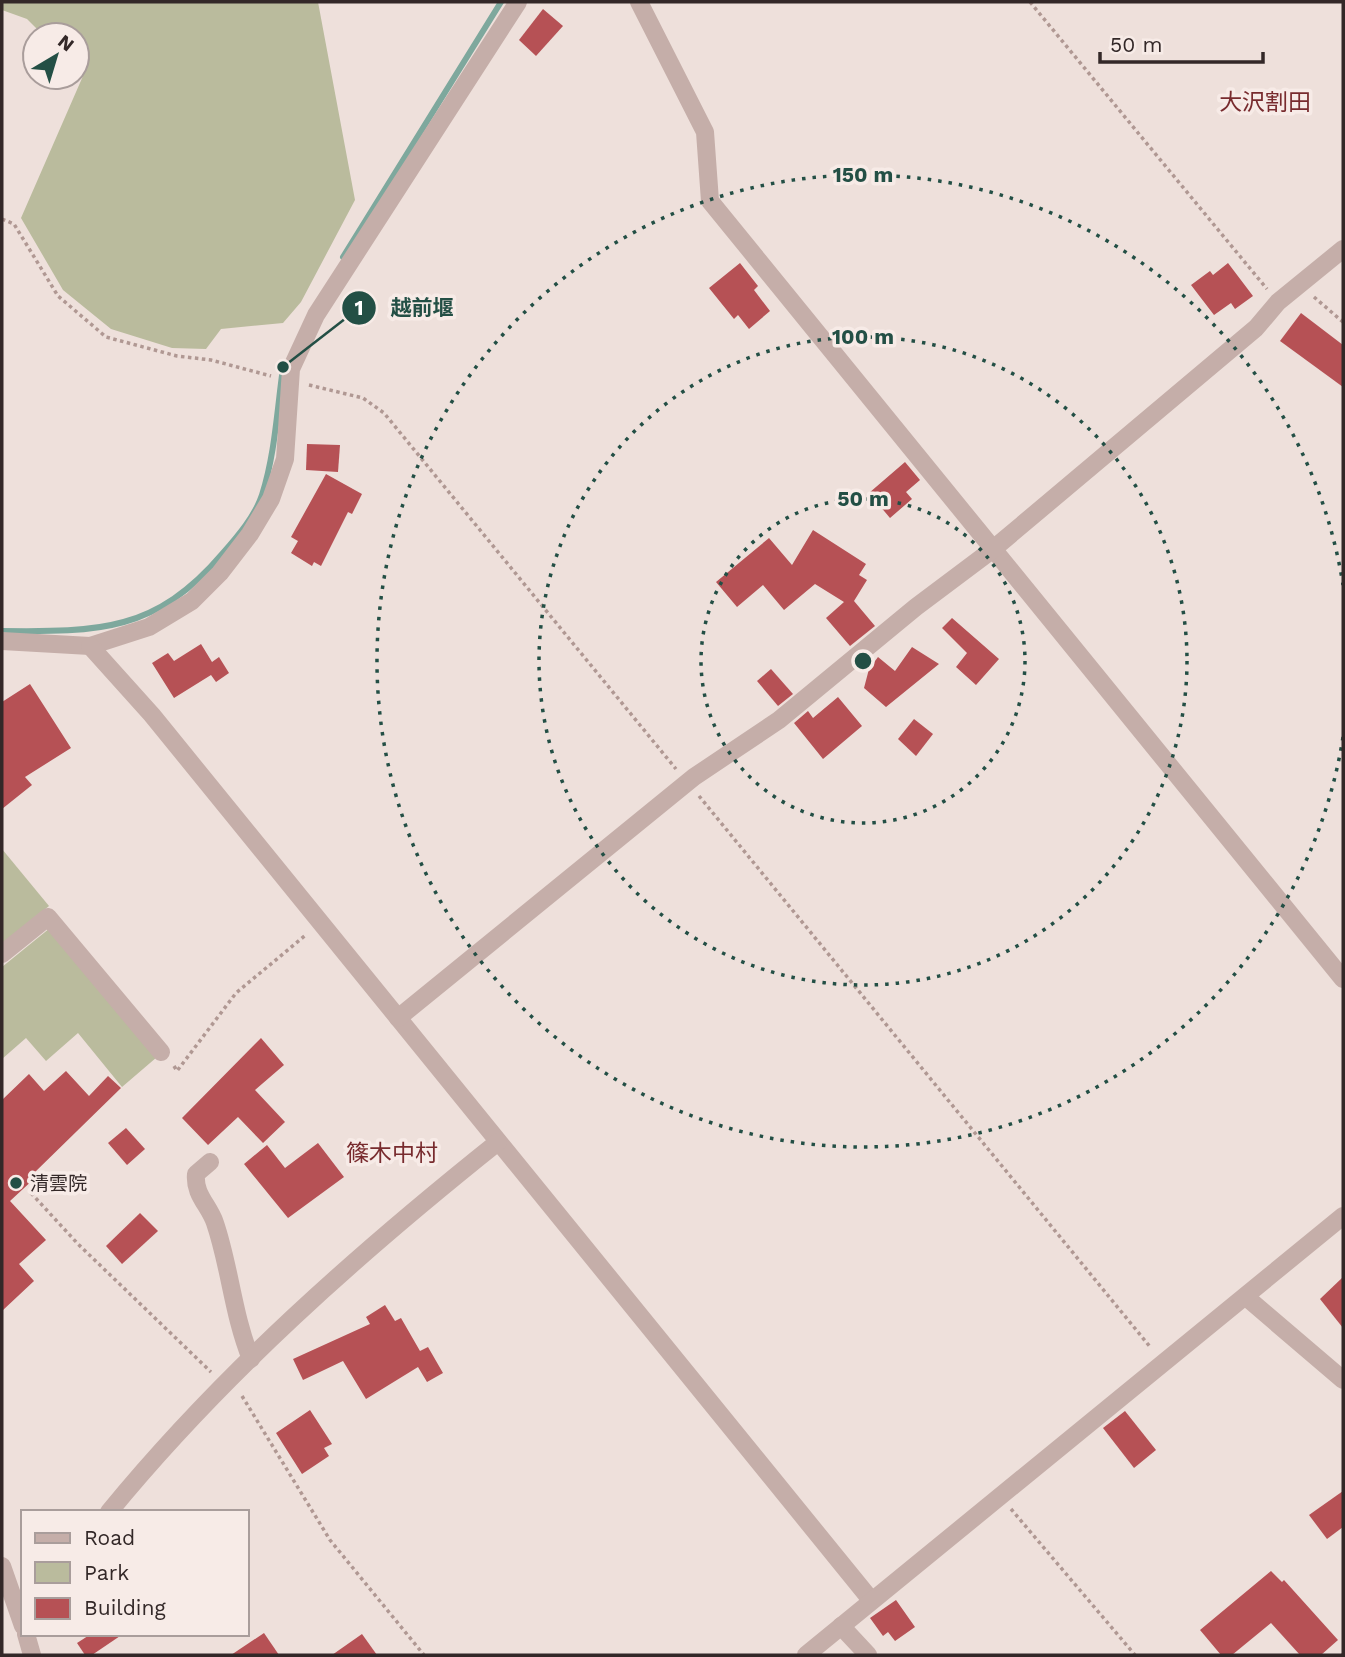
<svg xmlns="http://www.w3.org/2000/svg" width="1345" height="1657" viewBox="0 0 1345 1657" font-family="'Work Sans','Noto Sans JP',sans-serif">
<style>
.green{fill:#babb9d}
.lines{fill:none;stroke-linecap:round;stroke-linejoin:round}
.stream{stroke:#7ea89d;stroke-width:6}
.building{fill:#b65155}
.path{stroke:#b09893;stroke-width:3.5;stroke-dasharray:3.5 3.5;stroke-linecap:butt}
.minor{stroke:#c5aea9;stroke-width:18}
.ring{fill:none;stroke:#234f45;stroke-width:3.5;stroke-dasharray:3.5 7}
.poi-dot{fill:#234f45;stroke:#f7ebe7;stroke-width:2.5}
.labels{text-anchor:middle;stroke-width:7;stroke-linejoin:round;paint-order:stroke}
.poi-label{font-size:19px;fill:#332828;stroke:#f7ebe7;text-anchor:start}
.quarter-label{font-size:23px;fill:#782b2e;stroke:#f7ebe7}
.centre{fill:#234f45;stroke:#f7ebe7;stroke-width:3.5}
.ring-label{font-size:21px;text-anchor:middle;font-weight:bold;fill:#234f45;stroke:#f7ebe7;stroke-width:7;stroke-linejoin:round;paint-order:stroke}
.leader{fill:none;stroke:#234f45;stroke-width:2.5}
.callout-dot{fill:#234f45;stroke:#f7ebe7;stroke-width:2.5}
.mark-label{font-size:21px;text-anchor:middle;font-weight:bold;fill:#fff}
.callout-label{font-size:21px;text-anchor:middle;font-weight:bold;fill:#234f45;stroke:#f7ebe7;stroke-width:7;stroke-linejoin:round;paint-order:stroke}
</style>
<rect width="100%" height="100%" fill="#eee0db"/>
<g class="green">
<polygon points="2,2 318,2 355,200 301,302 283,323 221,329 206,349 172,348 111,329 63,290 21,218 83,76 77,69 77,35 43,35 27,19 2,10"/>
<polygon points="2,849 49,906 2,945"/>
<polygon points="50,928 157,1057 122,1087 78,1033 46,1061 26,1038 2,1059 2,967"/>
</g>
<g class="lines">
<g class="stream">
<polyline points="343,257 501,2"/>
<path d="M2 631C99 632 156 632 223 553 238 536 255 516 262 495 275 454 277 410 283 368"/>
</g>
</g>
<g class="building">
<polygon points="543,9 563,26 536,56 519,40"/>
<polygon points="740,263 758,286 754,290 770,311 749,329 738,315 734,319 709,288"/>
<polygon points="1228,263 1253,296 1235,309 1231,303 1214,315 1191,285 1210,271 1213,275"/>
<polygon points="1301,313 1343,345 1343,387 1280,341"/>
<polygon points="307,444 340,445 338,472 306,470"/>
<polygon points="905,462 920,480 906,492 912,499 890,518 869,493"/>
<polygon points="326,474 362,494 352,514 348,512 321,566 314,562 312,566 291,553 298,541 291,537"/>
<polygon points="813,530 866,564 859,575 867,580 854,601 875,626 850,646 826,618 844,602 815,584 784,610 763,585 737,607 716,582 769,538 792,565"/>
<polygon points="952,618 999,659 976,685 956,667 967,653 942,628"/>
<polygon points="201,644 212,662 219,657 229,673 216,682 211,675 174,698 152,663 168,653 174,661"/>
<polygon points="912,647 939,664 886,707 864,688 869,669 878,657 895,671"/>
<polygon points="771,669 793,694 778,706 757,681"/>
<polygon points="30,684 71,748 25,777 32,785 2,809 2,702"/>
<polygon points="838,697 862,726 823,759 794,723 808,711 813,718"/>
<polygon points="914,719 933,734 916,756 898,739"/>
<polygon points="261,1038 284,1065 255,1090 285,1122 263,1143 238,1117 208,1145 182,1118"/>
<polygon points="66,1071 89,1096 108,1076 121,1088 33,1174 36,1177 10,1201 46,1240 19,1264 34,1281 2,1311 2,1100 29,1074 44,1091"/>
<polygon points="126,1128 145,1149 127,1165 108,1143"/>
<polygon points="318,1143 344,1177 288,1218 244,1164 267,1145 285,1168"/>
<polygon points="140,1213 158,1231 122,1264 106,1246"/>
<polygon points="1343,1277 1343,1328 1320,1299"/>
<polygon points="385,1305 395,1321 401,1318 420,1351 428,1347 443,1373 427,1382 418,1367 366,1399 343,1361 303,1380 293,1359 370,1324 366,1317"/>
<polygon points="310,1410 332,1444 324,1448 329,1456 302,1474 276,1433"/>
<polygon points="1125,1411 1156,1450 1134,1468 1103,1428"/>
<polygon points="1343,1491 1343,1527 1327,1539 1309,1515"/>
<polygon points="1271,1571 1282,1582 1284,1580 1338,1640 1321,1655 1300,1655 1271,1623 1232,1655 1221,1655 1200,1630"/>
<polygon points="896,1600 915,1627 895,1641 888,1632 883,1636 870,1618"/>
<polygon points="264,1633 279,1655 231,1655"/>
<polygon points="91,1634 123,1634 92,1655 85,1655 77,1643"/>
<polygon points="362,1634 377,1655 332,1655"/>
</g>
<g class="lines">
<g class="path">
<polyline points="1030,2 1267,289"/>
<polyline points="2,219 14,224 58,296 106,337 177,356 211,360 271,376"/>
<polyline points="1314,297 1343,322"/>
<polyline points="309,385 363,398 384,413 676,769"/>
<polyline points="699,796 1151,1348"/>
<polyline points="174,1066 177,1071 236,993 307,934"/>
<polyline points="31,1193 78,1244 211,1372"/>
<polyline points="242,1396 330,1540 424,1655"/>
<polyline points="1011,1509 1135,1655"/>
<polyline points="1341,1655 1342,1655"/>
</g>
<g class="minor">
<polyline points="639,2 705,132 710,201 1343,979"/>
<polyline points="2,641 90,646 149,627 192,601 220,573 250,534 271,499 285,459 291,369 316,315 518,2"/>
<polyline points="90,646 152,715 871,1600"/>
<polyline points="2,954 48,917 161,1052"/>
<polyline points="398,1018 694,777 779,720 916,607 992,550 1256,328 1278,302 1343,249"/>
<path d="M210 1162 196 1174C194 1195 209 1205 215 1223 230 1267 233 1315 251 1359"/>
<polyline points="1246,1297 1343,1380"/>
<path d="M109 1512C222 1374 359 1253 498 1142"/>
<polyline points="2,1566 23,1626"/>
<polyline points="841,1626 868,1655"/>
<polyline points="26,1634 32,1655"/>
<polyline points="806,1655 1343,1216"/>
</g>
</g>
<g class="ring">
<circle cx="863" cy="661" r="162"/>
<circle cx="863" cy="661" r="324"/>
<path d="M1343 737A486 486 0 1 1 1343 585"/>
</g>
<circle class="poi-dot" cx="16" cy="1183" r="7"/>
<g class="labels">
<g class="poi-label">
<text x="30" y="1190">清雲院</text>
</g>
<g class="quarter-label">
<text x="1265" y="110">大沢割田</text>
<text x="392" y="1161">篠木中村</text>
</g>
</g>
<circle cx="863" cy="661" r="10" class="centre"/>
<g class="ring-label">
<text x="863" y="182">150 m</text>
<text x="863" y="344">100 m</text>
<text x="863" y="506">50 m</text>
</g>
<path class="leader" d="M283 367L359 308"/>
<g class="callout-dot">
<circle cx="283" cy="367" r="7"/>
<circle cx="359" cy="308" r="18"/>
</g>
<g class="mark-label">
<text x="359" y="315">1</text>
</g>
<g class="callout-label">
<text x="422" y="315">越前堰</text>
</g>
<rect width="1345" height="1657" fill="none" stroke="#332828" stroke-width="7"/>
<rect x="21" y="1510" width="228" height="126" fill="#f7ebe7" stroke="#a99d9b" stroke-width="2"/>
<rect x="35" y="1533" width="35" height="10" fill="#c5aea9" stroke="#a99d9b" stroke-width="2"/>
<text x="84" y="1545" font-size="21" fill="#332828">Road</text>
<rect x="35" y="1562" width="35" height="21" fill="#babb9d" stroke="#a99d9b" stroke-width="2"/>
<text x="84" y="1580" font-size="21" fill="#332828">Park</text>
<rect x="35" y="1598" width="35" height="21" fill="#b65155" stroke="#a99d9b" stroke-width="2"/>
<text x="84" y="1615" font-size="21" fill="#332828">Building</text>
<g transform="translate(56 56) rotate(38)"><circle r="33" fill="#f7ebe7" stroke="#a99d9b" stroke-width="2"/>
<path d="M0-5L12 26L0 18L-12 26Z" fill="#234f45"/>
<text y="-10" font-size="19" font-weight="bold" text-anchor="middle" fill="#332828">N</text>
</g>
<path d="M1100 52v10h163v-10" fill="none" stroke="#332828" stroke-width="3.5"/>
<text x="1110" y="52" font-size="21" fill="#332828" stroke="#f7ebe7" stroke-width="5" paint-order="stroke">50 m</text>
</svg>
